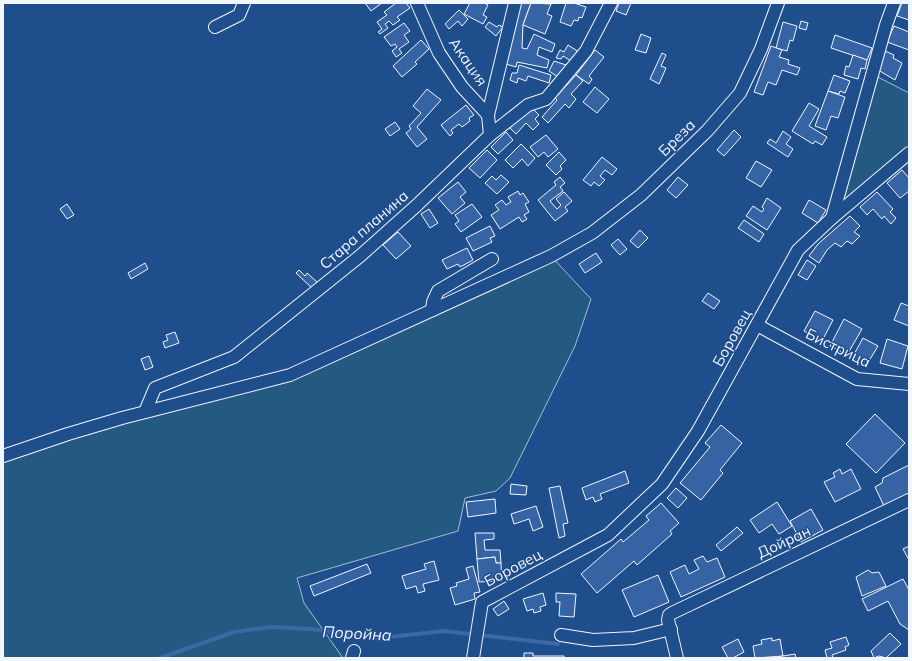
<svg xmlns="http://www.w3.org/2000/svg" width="912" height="661" viewBox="0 0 912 661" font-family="Mulish,sans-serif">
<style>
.green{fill:#245a82;stroke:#a8bbd7}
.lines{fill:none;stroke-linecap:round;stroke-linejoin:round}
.stream{stroke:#3b69a3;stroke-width:4}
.building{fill:#3563a3;stroke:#f2f6ff}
.street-casing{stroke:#f2f6ff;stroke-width:14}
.street{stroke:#1f4e8c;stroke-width:12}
.labels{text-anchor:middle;stroke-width:3;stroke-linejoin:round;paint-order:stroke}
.street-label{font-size:15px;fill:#f2f6ff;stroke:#1f4e8c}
.water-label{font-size:16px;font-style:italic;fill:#f2f6ff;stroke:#1f4e8c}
</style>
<rect width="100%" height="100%" fill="#1f4e8c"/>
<g class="green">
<polygon points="872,74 909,93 909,153 832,218"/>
<polygon points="551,256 591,299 575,346 510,478 496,491 465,498 458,531 297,578 304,603 343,658 3,658 3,456 290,375"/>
</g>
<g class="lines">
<polyline class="stream" points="160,658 234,632 272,627 310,629 380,638 444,631 558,644"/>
</g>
<g class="building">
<polygon points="365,3 382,3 371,11"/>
<polygon points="396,3 406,3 410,8 397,17 400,20 393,25 389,21 385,24 388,28 380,34 378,32 382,29 377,22 387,15 384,12"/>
<polygon points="470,3 484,3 488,5 483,15 487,17 483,24 464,14"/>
<polygon points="521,3 531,3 523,25 522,48 527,49 534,34 555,44 552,52 539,47 537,55 549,60 547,68 517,62 516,67 506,64"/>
<polygon points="531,3 551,4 547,14 552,16 545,34 523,25"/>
<polygon points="566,3 574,3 586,7 582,18 579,17 578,21 574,20 571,26 560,22"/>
<polygon points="619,3 631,3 626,15 616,11"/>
<polygon points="902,3 909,3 909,20 897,16"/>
<polygon points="459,10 468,19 462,26 458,21 449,29 445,24"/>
<polygon points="801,21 808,23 806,30 799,28"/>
<polygon points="489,22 497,27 499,25 503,27 496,36 485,27"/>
<polygon points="783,22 797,26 793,41 790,40 787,51 776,48"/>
<polygon points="404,23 410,31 404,35 409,42 399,49 402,53 396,57 392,51 397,47 395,44 391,46 384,37"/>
<polygon points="894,26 909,32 909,50 887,42"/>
<polygon points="641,34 651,38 646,53 635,50"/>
<polygon points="835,35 872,48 867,60 831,48"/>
<polygon points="421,40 429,49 415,62 417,64 402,77 393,66"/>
<polygon points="568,45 579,52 571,61 563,56 561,59 556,58 560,50 564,52"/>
<polygon points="771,46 782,50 779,57 789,60 788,64 800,68 797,75 782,70 776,85 768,82 763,95 754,92"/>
<polygon points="595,50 604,57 589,76 592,79 589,84 576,75"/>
<polygon points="885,51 894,55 893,58 902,63 895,80 878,70"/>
<polygon points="662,53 666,55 661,66 666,68 659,84 650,79"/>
<polygon points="853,55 867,60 865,69 861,68 858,79 844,75 846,66 849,67"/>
<polygon points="554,61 569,66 558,77 549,71"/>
<polygon points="519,65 551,75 549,83 528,76 526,81 518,78 517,83 510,80 512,73 517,73"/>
<polygon points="576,75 583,81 571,94 576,99 569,108 565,104 548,123 542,117 557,100 555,98"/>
<polygon points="834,75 850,81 845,93 840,91 839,94 828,91"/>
<polygon points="595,87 609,99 597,113 583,102"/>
<polygon points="427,89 441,100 417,127 427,139 417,147 406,133 411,129 409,126 421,113 413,106"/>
<polygon points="828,91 845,97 838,118 831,116 826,130 815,126"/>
<polygon points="809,103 819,109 809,126 827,137 822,145 815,141 813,144 792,131"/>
<polygon points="466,105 474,115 469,118 470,121 462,127 459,124 451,130 453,133 450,136 441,125"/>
<polygon points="531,107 539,115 535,119 539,124 533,130 526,123 516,134 510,128"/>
<polygon points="395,122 400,129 390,136 385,129"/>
<polygon points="734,130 741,137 724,156 717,150"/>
<polygon points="783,131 791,137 786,144 793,149 788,157 767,143 770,139 776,143"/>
<polygon points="506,132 513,140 498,154 491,147"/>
<polygon points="546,135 558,149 548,157 544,152 538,157 530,147"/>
<polygon points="521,144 535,158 528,166 522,159 513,168 505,160"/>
<polygon points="487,150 497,160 480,178 469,168"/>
<polygon points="559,152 566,160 560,166 562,169 556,175 546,165"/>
<polygon points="602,157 617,169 612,175 605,170 600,176 605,180 599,186 594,182 591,186 583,180"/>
<polygon points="756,161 772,170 761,187 746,178"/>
<polygon points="902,170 909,178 909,191 900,198 887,183"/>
<polygon points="501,175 509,182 497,194 485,183 492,176 496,180"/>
<polygon points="560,177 565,183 560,187 563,191 550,201 557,209 561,205 556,199 564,192 572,201 565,207 568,211 555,221 538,200 556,185 554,182"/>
<polygon points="678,177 688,185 676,198 667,190"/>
<polygon points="458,182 466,192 460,197 465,203 452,214 438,198"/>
<polygon points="518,191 520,195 523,193 529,202 525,204 529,212 524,215 527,219 522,222 519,217 500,229 491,215 499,210 495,205 502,200 506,205 511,202 508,197"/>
<polygon points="877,192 893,209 890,212 896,218 891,224 884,216 882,219 873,209 867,215 860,207"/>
<polygon points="767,198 781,208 767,230 746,216 753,206 762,212 764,209 762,207"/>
<polygon points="809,200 826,210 818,223 802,213"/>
<polygon points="67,204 74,215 67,219 60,209"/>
<polygon points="472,204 482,217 461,232 455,224 459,221 455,215"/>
<polygon points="429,209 438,223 430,228 421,214"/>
<polygon points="850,216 860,226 854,232 860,236 852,244 847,241 841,247 835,243 827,250 819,263 809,256 818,244"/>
<polygon points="744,220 764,234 759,242 738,228"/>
<polygon points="490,226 495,236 490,238 492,242 473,251 466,238"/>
<polygon points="640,230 648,238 638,248 630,241"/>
<polygon points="398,232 411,246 396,259 383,245"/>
<polygon points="618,239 627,249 620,255 611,245"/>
<polygon points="467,248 473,260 460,267 458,264 447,269 442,260"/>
<polygon points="596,253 602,262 585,273 579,264"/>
<polygon points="807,260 816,266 807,280 798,275"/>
<polygon points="145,263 148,269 131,279 128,273"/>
<polygon points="299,270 305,276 307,273 317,282 312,288 296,273"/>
<polygon points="708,293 720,301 714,309 702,301"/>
<polygon points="901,303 909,306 909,326 894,320"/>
<polygon points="815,311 833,320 822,341 804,331"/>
<polygon points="844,319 862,329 847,355 830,346"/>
<polygon points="175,332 179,343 165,348 163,342 168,340 166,335"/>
<polygon points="863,338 878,346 866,366 852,358"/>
<polygon points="887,339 908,346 902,369 880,363"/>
<polygon points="149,356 153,367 145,370 141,359"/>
<polygon points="875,414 905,443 876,473 846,444"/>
<polygon points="721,425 742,443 720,470 723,473 701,500 680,483 710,447 705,443"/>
<polygon points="909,465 909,493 884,506 875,487 882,483 883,478"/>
<polygon points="840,469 842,474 851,469 861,489 835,502 824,482 835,477 833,473"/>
<polygon points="625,471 629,483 600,494 602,499 595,502 593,497 586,500 582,488"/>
<polygon points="511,484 527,486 526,495 510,494"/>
<polygon points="560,486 568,523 563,524 565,536 559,538 549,488"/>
<polygon points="676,488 687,498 678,508 667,498"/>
<polygon points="495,499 496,513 468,517 466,502"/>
<polygon points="777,502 792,526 779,534 772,524 759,533 750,520"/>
<polygon points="661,503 679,523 670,531 672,534 637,565 634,561 597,593 581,574 621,539 623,542 649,520 646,516"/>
<polygon points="536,506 543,527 533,531 529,519 514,524 511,514"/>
<polygon points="811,509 823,530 801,542 790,521"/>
<polygon points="737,527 743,533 721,551 716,545"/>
<polygon points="475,533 494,533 494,539 484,540 485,550 500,550 501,563 496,563 495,557 477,559"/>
<polygon points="909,546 909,560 903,549"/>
<polygon points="703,556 707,562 717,558 725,577 681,597 670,572 685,565 689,574 699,569 694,560"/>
<polygon points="495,557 496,563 501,563 502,581 479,582 477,559"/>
<polygon points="434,561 439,580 423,584 425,591 418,593 416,586 406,589 402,576 426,569 424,564"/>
<polygon points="367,564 371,573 314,596 310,586"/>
<polygon points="473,566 480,592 474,593 475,599 455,605 450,588 457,586 456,583 469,579 466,568"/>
<polygon points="868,570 872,573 879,572 886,586 862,596 856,577"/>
<polygon points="658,575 669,602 634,617 622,590"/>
<polygon points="903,579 909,590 909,630 900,624 888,601 868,611 862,599"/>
<polygon points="543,593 546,605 540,607 541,611 534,613 533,609 527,611 523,599"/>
<polygon points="556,593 576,594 574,617 559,616 560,602 556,602"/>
<polygon points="504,601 509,609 498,616 493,609"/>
<polygon points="890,633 901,644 886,658 879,656 874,658 871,651"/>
<polygon points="846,637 849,645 845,647 846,650 832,655 833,658 827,658 825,650 832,648 830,642"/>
<polygon points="772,638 772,641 780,639 783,656 755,658 753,646 762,644 761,640"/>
<polygon points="738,639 744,652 733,658 728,658 722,647"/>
<polygon points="524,653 533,653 533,656 564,656 564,658 524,658"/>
<polygon points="795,654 796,658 777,658 777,657"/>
</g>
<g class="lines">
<g class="street-casing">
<g id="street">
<polyline points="417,3 439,53 462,87 488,115"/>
<polyline points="215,27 239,15 244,3"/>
<polyline points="490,135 528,105 546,99 586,51 611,3"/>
<polyline points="832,218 909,153"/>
<polyline points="432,310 433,302 438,291 492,259"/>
<polyline points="757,325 857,379 909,384"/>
<polyline points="145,412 155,388 234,357 360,256 416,206 490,135 488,115 515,3"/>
<polyline points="3,456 68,434 122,418 290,375 551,256 592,233 641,195 707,131 740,93 761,49 778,3"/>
<polyline points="561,635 593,640 634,638 671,629"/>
<polyline points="352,658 354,651"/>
<polyline points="473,658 482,602 608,535 662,484 698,431 798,250 832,218 886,25 894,3"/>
<polyline points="677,658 668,620 669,615 672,613 909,500"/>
</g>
</g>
<use href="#street" class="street"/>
</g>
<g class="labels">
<g class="street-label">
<text transform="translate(468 62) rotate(55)" y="5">Акация</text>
<text transform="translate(677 138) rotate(-45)" y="5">Бреза</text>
<text transform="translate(364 230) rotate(-41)" y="5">Стара планина</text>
<text transform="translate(732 338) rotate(-61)" y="5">Боровец</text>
<text transform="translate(838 348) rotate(26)" y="5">Бистрица</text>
<text transform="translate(784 542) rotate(-25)" y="5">Дойран</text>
<text transform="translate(513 568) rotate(-28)" y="5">Боровец</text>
</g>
<g class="water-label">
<text transform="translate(357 633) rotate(3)" y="6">Поройна</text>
</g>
</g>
<rect width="912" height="661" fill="none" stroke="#f2f6ff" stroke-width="8"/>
</svg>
